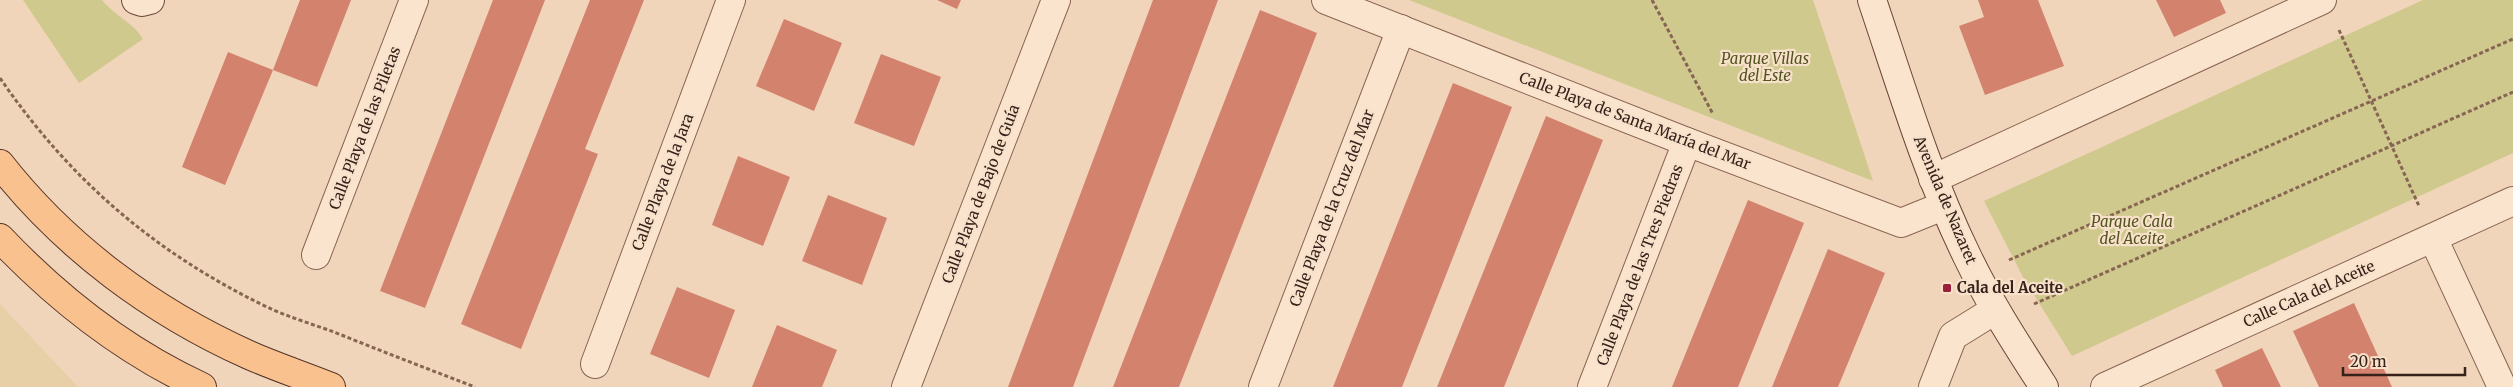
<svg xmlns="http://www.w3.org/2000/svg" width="2513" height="387" viewBox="0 0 2513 387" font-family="Merriweather,serif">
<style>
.farmland{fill:#e7cfa7}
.green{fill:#cfc98e}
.building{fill:#d2826d}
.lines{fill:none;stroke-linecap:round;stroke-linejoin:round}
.street-casing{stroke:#886553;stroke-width:30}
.secondary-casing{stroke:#6a4637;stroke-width:30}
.primary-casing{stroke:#553429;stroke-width:30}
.path{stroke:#886553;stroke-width:3;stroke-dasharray:4 2.5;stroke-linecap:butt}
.street{stroke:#fbe4cd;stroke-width:28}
.secondary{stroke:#fbe4cd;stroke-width:28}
.primary{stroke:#f8c18d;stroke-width:28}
.poi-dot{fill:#9b1f3a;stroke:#f8e1ca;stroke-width:2}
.labels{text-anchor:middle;stroke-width:4.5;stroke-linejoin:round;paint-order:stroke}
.park-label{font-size:15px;font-style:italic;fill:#52541f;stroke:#f8e1ca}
.street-label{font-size:15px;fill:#36221a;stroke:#f8e1ca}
.poi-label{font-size:15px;font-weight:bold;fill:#36221a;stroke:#f8e1ca;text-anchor:start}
</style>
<rect width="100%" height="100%" fill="#f1d5ba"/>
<polygon class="farmland" points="0,304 78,387 0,387"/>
<g class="green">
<path d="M23 0H102C115 16 133 22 143 39L79 83Z"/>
<polygon points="1409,0 1813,0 1873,181"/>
<polygon points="2423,0 2513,0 2513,153 2072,356 2024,279 1984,201"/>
</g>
<g class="building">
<polygon points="300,0 351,0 317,87 273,70"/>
<polygon points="493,0 545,0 425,308 380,291"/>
<polygon points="590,0 644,0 585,149 598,154 521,349 461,324"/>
<polygon points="937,0 961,0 957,9"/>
<polygon points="1153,0 1218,0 1073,387 1008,387"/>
<polygon points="1978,0 2038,0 2064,66 1985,95 1959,26 1984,17"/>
<polygon points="2156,0 2220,0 2226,13 2174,37"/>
<polygon points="1260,10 1317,33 1179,387 1113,387"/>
<polygon points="784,19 842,43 814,111 756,86"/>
<polygon points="228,52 273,70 225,185 182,167"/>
<polygon points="881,54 941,77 914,146 854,123"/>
<polygon points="1453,83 1512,107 1402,387 1333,387"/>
<polygon points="1546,116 1603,140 1504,387 1437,387"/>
<polygon points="738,156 790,177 763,246 712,225"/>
<polygon points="828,195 887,218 862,285 802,261"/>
<polygon points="1748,200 1804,223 1738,387 1672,387"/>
<polygon points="1828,249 1885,273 1838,387 1772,387"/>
<polygon points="677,287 735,310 709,378 650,354"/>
<polygon points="2354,303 2392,387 2319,387 2293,331"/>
<polygon points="777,325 837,350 822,387 752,387"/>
<polygon points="2262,348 2281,387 2223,387 2215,370"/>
</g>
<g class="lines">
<g class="street-casing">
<g id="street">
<polyline points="1326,0 1687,142 1901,223 1943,206"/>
<polyline points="1933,179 2322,0"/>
<polyline points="2433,238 2502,387"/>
<polyline points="316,255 414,0"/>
<polyline points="595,364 731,0"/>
<polyline points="906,387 1056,0"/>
<polyline points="1263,387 1401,29"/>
<polyline points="1592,387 1687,142"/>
<polyline points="1933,387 1953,336 1995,310"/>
<polyline points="2105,387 2513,201"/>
</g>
</g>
<g class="secondary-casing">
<g id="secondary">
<polyline points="136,0 142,2 150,0"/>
<path d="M1872 0C1901 86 1927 174 1967 256 1989 302 2017 345 2044 387"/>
</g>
</g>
<g class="primary-casing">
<g id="primary">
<path d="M0 164C65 247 153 312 249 355 276 367 304 376 331 387"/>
<path d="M0 238C58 299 126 352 202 387"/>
</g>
</g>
<g class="path">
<polyline points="1652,0 1713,114"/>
<polyline points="2339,30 2419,206"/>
<path d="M0 78C70 180 155 253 267 307 288 317 312 324 334 332 381 351 428 369 475 387"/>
<polyline points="2009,260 2513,39"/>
<polyline points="2034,304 2513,92"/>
</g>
<use href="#street" class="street"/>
<use href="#secondary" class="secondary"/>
<use href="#primary" class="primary"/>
</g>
<rect class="poi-dot" x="1942" y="283" width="10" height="10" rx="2.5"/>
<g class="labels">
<g class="park-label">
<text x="1765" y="64">Parque Villas<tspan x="1765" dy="17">del Este</tspan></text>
<text x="2132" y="227">Parque Cala<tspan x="2132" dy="17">del Aceite</tspan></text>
</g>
<g class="street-label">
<text transform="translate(1635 121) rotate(21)" y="5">Calle Playa de Santa María del Mar</text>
<text transform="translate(365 128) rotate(-69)" y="5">Calle Playa de las Piletas</text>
<text transform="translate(663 182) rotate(-69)" y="5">Calle Playa de la Jara</text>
<text transform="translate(981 194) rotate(-69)" y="5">Calle Playa de Bajo de Guía</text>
<text transform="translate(1945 200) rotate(67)" y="5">Avenida de Nazaret</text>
<text transform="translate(1332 208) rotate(-69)" y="5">Calle Playa de la Cruz del Mar</text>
<text transform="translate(1640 265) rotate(-69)" y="5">Calle Playa de las Tres Piedras</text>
<text transform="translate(2309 294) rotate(-24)" y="5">Calle Cala del Aceite</text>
</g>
<g class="poi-label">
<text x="1957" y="293">Cala del Aceite</text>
</g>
</g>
<path d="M2343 367v8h122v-8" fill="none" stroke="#36221a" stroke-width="2.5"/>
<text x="2350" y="367" font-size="15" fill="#36221a" stroke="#f8e1ca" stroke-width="4" paint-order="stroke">20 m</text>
</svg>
